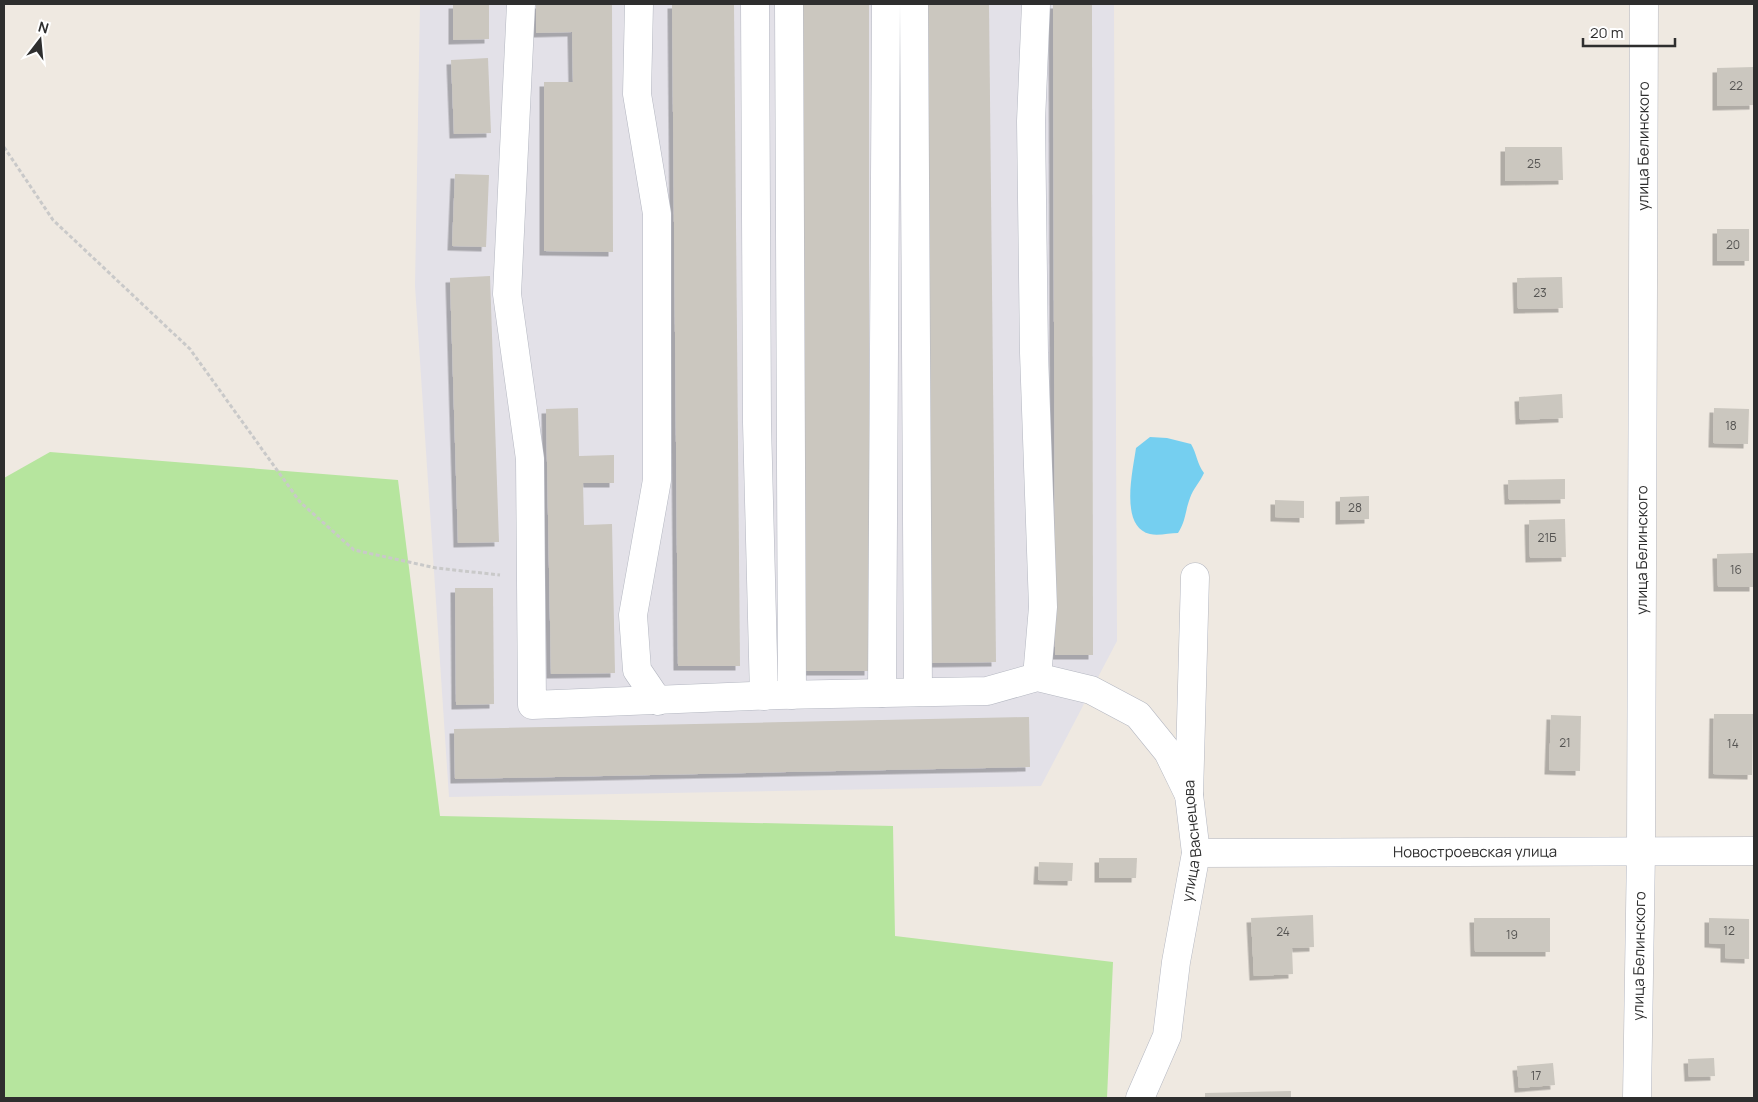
<svg xmlns="http://www.w3.org/2000/svg" width="1758" height="1102" viewBox="0 0 1758 1102" font-family="Manrope,sans-serif">
<style>
.industrial{fill:#e3e1e8}
.green{fill:#b6e59e}
.water{fill:#75cff0}
.building{fill:#cbc7bf;filter:url(#shadow)}
.lines{fill:none;stroke-linecap:round;stroke-linejoin:round}
.minor-casing{stroke:#b4b7c1;stroke-width:29}
.path{stroke:#c9c9c9;stroke-width:3;stroke-dasharray:4 2.5;stroke-linecap:butt}
.minor{stroke:#fff;stroke-width:28}
.labels{text-anchor:middle;stroke-width:4;stroke-linejoin:round;paint-order:stroke}
.number-label{font-size:12px;fill:#555452}
.street-label{font-size:15px;fill:#2e2e2e;stroke:#fff}
</style>
<defs>
<filter id="shadow"><feDropShadow dx="-4.5" dy="4.5" stdDeviation="0" flood-color="#0004"/></filter>
</defs>
<rect width="100%" height="100%" fill="#efe9e1"/>
<polygon class="industrial" points="420,4 1114,4 1117,641 1041,786 449,797 415,286"/>
<polygon class="green" points="50,452 398,480 440,816 893,826 895,936 1113,962 1107,1098 4,1098 4,478"/>
<path class="water" d="M1150 437 1167 438 1191 444C1197 454 1197 464 1204 473 1200 482 1193 489 1190 498 1185 511 1186 521 1178 533 1170 533 1158 536 1150 534 1119 527 1133 470 1136 448Z"/>
<g class="building">
<polygon points="453,4 489,4 489,39 453,40"/>
<polygon points="536,4 612,4 613,252 544,251 544,82 573,82 572,32 536,33"/>
<polygon points="672,4 734,4 740,666 678,666"/>
<polygon points="802,4 869,4 869,671 801,671"/>
<polygon points="923,4 989,4 996,662 930,663"/>
<polygon points="1053,4 1092,4 1093,655 1055,655"/>
<polygon points="488,58 491,133 454,134 451,60"/>
<polygon points="1754,67 1754,105 1717,106 1717,68"/>
<polygon points="1505,147 1562,147 1563,180 1505,181"/>
<polygon points="455,174 489,175 486,247 452,246"/>
<rect x="1717" y="229" width="32" height="32"/>
<polygon points="490,276 499,542 458,543 450,278"/>
<polygon points="1562,277 1563,308 1518,309 1517,278"/>
<polygon points="1562,394 1563,418 1520,420 1519,397"/>
<polygon points="578,408 579,456 614,455 614,483 583,483 584,525 612,524 615,673 551,674 546,409"/>
<polygon points="1714,408 1749,409 1748,444 1713,443"/>
<polygon points="1565,479 1565,499 1509,500 1508,480"/>
<polygon points="1369,496 1369,519 1340,520 1340,497"/>
<polygon points="1275,500 1304,501 1304,518 1275,517"/>
<polygon points="1565,519 1566,557 1530,558 1529,520"/>
<polygon points="1754,553 1754,587 1718,587 1717,554"/>
<polygon points="455,588 493,588 494,704 456,705"/>
<polygon points="1714,714 1753,714 1752,775 1713,774"/>
<polygon points="1551,715 1581,716 1580,771 1549,770"/>
<polygon points="1029,717 1030,767 455,779 454,729"/>
<polygon points="1099,858 1137,858 1136,878 1099,878"/>
<polygon points="1039,862 1073,863 1072,881 1038,880"/>
<polygon points="1313,915 1314,947 1292,948 1293,974 1254,976 1251,918"/>
<polygon points="1474,918 1550,918 1550,952 1475,952"/>
<polygon points="1709,918 1749,919 1749,959 1725,958 1725,944 1709,943"/>
<polygon points="1714,1058 1715,1076 1689,1077 1688,1059"/>
<polygon points="1553,1063 1555,1085 1519,1088 1517,1066"/>
<polygon points="1291,1091 1291,1098 1205,1098 1205,1093"/>
</g>
<g class="lines">
<g class="minor-casing">
<g id="minor">
<polyline points="521,4 507,294 530,459 532,705 779,695 987,691 1037,677 1091,690 1138,715 1168,752 1189,795"/>
<polyline points="639,4 637,94 657,214 657,480 633,615 637,670 658,701"/>
<polyline points="755,4 757,423 764,696"/>
<polyline points="789,4 792,695"/>
<polyline points="914,4 918,692"/>
<polyline points="1036,4 1031,121 1034,353 1043,607 1037,677"/>
<polyline points="882,693 886,4"/>
<path id="s1" d="M1196 853 1754 851"/>
<path id="s2" d="M1140 1098 1167 1036 1176 962 1196 853 1189 795 1195 577"/>
<path id="s3" d="M1637 1098 1641 851 1644 4"/>
</g>
</g>
<polyline class="path" points="4,147 53,220 190,349 300,502 354,550 436,568 500,575"/>
<use href="#minor" class="minor"/>
</g>
<g class="labels">
<g class="number-label">
<text x="1736" y="90">22</text>
<text x="1534" y="168">25</text>
<text x="1733" y="249">20</text>
<text x="1540" y="297">23</text>
<text x="1731" y="430">18</text>
<text x="1355" y="512">28</text>
<text x="1547" y="542">21Б</text>
<text x="1736" y="574">16</text>
<text x="1565" y="747">21</text>
<text x="1733" y="748">14</text>
<text x="1729" y="935">12</text>
<text x="1283" y="936">24</text>
<text x="1512" y="939">19</text>
<text x="1536" y="1080">17</text>
</g>
<g class="street-label">
<text dy="5" stroke="none"><textPath href="#s3" startOffset="952">улица Белинского</textPath></text>
<text dy="5" stroke="none"><textPath href="#s3" startOffset="548">улица Белинского</textPath></text>
<text dy="5" stroke="none"><textPath href="#s2" startOffset="265">улица Васнецова</textPath></text>
<text dy="5" stroke="none"><textPath href="#s1" startOffset="279">Новостроевская улица</textPath></text>
<text dy="5" stroke="none"><textPath href="#s3" startOffset="142">улица Белинского</textPath></text>
</g>
</g>
<rect width="1758" height="1102" fill="none" stroke="#2e2e2e" stroke-width="10"/>
<g transform="translate(40 40) rotate(16)" stroke="#ffffff" stroke-width="4" paint-order="stroke">
<path d="M0-4L9 19L0 12L-9 19Z" fill="#2e2e2e"/>
<text y="-8" font-size="14" font-weight="bold" text-anchor="middle" fill="#2e2e2e">N</text>
</g>
<path d="M1583 38v8h92v-8" fill="none" stroke="#2e2e2e" stroke-width="2.5"/>
<text x="1590" y="38" font-size="15" fill="#2e2e2e" stroke="#ffffff" stroke-width="4" paint-order="stroke">20 m</text>
</svg>
